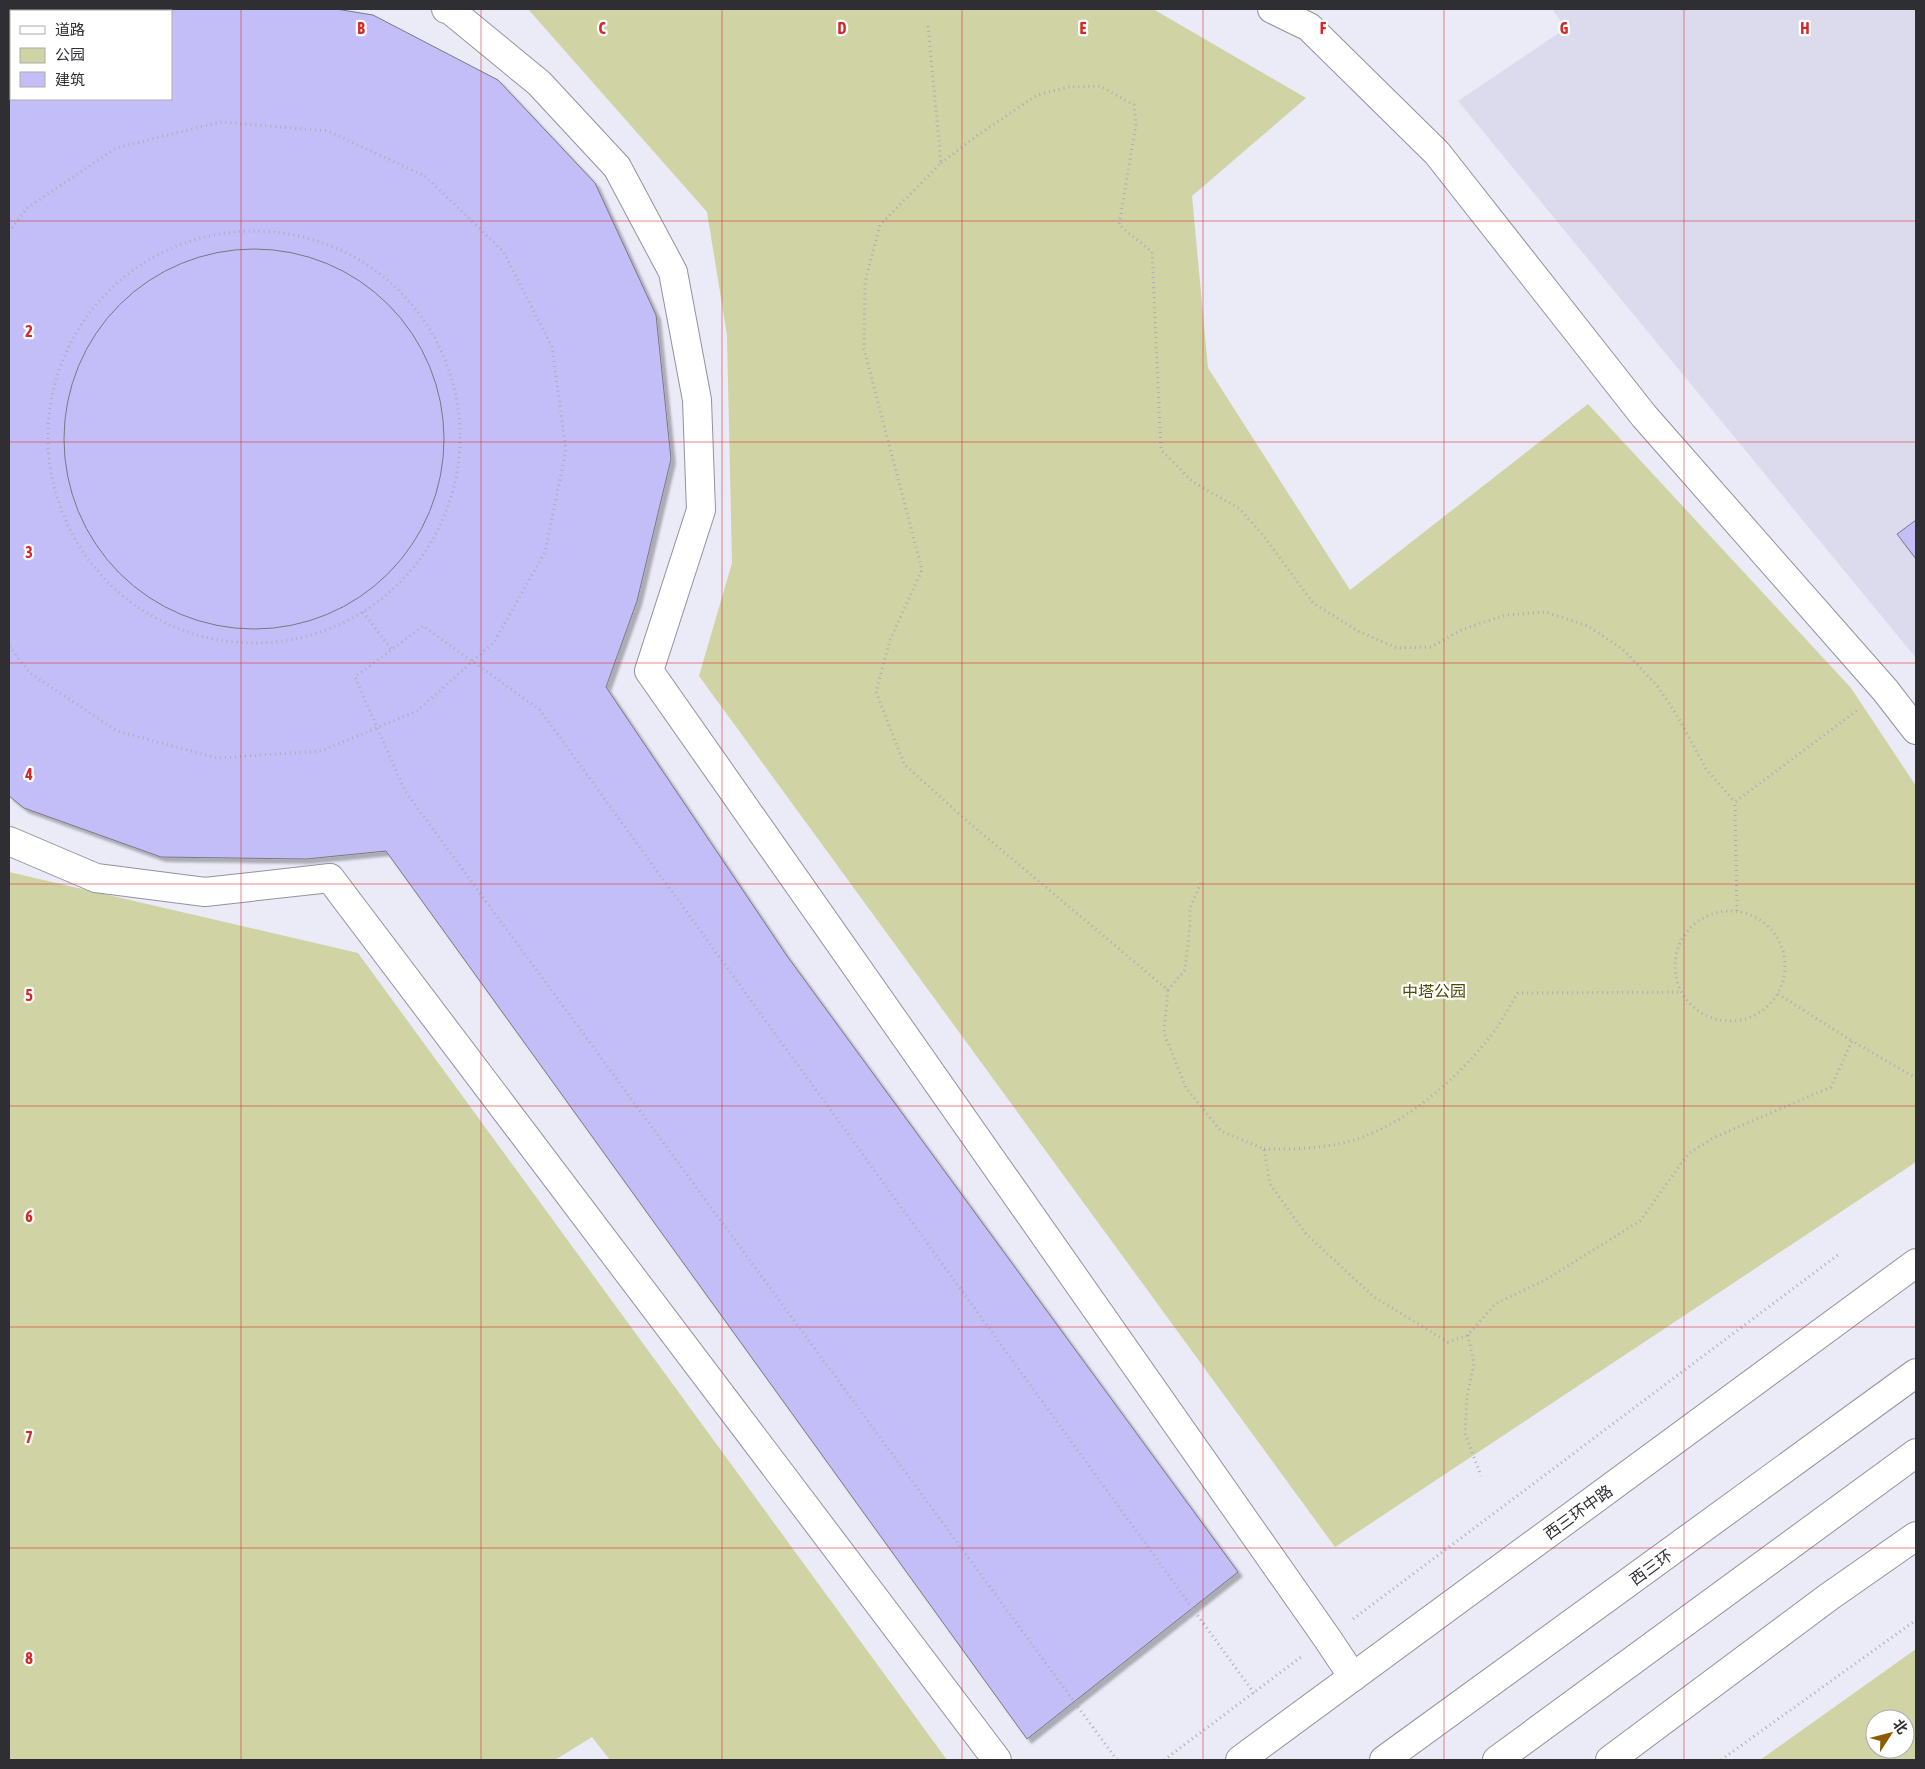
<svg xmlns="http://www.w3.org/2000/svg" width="1925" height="1769" viewBox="0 0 1925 1769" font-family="'Asap Condensed','Noto Sans SC',sans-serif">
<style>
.built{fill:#dcdbee}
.green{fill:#d0d3a3;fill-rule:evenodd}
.building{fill:#c4bef8;stroke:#797883;filter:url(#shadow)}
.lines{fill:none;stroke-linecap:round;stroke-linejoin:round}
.street-casing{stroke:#93929e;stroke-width:30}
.secondary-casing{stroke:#93929e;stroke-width:30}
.highway-casing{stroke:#93929e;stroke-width:30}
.path{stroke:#acacb6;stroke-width:3;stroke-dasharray:1 4;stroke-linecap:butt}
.street{stroke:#fff;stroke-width:28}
.secondary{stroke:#fff;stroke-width:28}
.highway{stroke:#fff;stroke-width:28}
.grid{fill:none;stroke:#d62828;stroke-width:1;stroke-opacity:0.55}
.labels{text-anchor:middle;stroke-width:4.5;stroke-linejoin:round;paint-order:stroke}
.park-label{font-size:16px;fill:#4b4c00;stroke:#fff}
.street-label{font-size:16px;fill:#2e2e33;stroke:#fff}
.grid-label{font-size:16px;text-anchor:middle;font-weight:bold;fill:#d62828;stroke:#fff;stroke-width:4.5;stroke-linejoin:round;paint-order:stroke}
</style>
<defs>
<filter id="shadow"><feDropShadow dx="4.5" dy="4.5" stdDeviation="1" flood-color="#0004"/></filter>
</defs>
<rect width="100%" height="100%" fill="#ebeaf7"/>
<polygon class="built" points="1552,9 1916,9 1916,658 1458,101 1566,28"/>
<g class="green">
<polygon points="528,9 1153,9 1306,98 1192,196 1208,368 1350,590 1588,404 1851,688 1916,786 1916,1162 1335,1547 699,676 732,563 727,335 707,212"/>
<polygon points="9,872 358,953 947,1760 610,1760 592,1737 555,1760 9,1760"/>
<path d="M1916 1649V1760H1760ZM1875 1719H1905V1749H1875Z"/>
</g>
<g class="building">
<polygon points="133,9 336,9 373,15 498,80 595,183 656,315 671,459 637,601 606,687 787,956 1238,1572 1027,1739 386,851 306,859 161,857 24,808 9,796 9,61 11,60 11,99 171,99 171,11 118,11"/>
<circle cx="254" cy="439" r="190"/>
<polygon points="1916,520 1916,559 1897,534"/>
</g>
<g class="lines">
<g class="street-casing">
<g id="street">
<polyline points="446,9 450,10 539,83 617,167 673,272 697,400 701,510 649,671 1327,1638 1353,1677"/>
<polyline points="1272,9 1309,27 1437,153 1644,416 1885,690 1916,730"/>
<polyline points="16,11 21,9"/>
<polyline points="9,841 96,878 205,892 330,878 997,1760"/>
</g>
</g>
<g class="secondary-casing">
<g id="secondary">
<polyline points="1240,1760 1916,1263"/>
<polyline points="1610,1760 1830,1596 1916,1536"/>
</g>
</g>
<g class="highway-casing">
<g id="highway">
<polyline points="1384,1760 1916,1373"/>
<polyline points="1497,1760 1916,1453"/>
</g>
</g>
<g class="path">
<polyline points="928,26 941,163 880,225 865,282 864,349 922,570 890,640 876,692 904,764 967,821 1168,990 1164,1033 1186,1088 1221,1131 1264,1149 1270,1184 1306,1234 1374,1297 1448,1342 1468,1335 1495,1304 1545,1280 1640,1221 1688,1154 1715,1137 1831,1087 1852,1041 1916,1078"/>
<polyline points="941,163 978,135 1037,95 1069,87 1100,86 1134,105 1136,124 1119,225 1152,252 1161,450 1193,482 1240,509 1263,535 1313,603 1358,631 1397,648 1431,647 1463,629 1506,615 1546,612 1588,626 1625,651 1658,687 1678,717 1706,769 1735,802"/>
<circle cx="254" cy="437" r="206"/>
<polyline points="9,232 27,208 116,148 220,122 328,131 425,176 503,251 552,347 566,450 545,552 494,642 417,711 321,751 217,758 117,731 30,673 9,646"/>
<polyline points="363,612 391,649"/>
<circle cx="1730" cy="966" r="55"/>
<polyline points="1737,911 1735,802 1859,709"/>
<polyline points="1168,990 1185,970 1190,925 1190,908 1201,883"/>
<polyline points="1778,994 1852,1041"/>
<path d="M1264 1149C1290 1149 1317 1149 1343 1143 1399 1130 1454 1082 1489 1038 1500 1025 1508 1008 1518 993L1681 992"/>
<polyline points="1468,1335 1474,1364 1467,1397 1465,1433 1481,1476"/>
<polyline points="1353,1619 1838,1255"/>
<polyline points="1117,1760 405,791 355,677 423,626 540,710 1254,1693"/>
<polyline points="1164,1760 1301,1657"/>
<polyline points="1721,1760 1916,1620"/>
</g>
<use href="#street" class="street"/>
<use href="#secondary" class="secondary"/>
<use href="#highway" class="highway"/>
</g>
<path class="grid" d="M241 9V1760M481 9V1760M722 9V1760M962 9V1760M1203 9V1760M1444 9V1760M1684 9V1760M9 221H1916M9 442H1916M9 663H1916M9 884H1916M9 1106H1916M9 1327H1916M9 1548H1916"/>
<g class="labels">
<g class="park-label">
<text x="1434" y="997">中塔公园</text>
</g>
<g class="street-label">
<text transform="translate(1578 1512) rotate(-36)" y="6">西三环中路</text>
<text transform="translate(1651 1567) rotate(-36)" y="6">西三环</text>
</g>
</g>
<g class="grid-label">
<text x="361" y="34">B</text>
<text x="602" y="34">C</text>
<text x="842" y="34">D</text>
<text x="1083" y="34">E</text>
<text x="1323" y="34">F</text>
<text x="1564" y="34">G</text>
<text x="1805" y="34">H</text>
<text x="29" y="337">2</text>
<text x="29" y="558">3</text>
<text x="29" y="780">4</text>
<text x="29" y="1001">5</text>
<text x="29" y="1222">6</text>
<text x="29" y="1443">7</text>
<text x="29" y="1664">8</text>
</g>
<rect width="1925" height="1769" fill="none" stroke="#2e2e33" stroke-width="20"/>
<rect x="10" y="10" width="162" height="90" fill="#ffffff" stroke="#ababad"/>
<rect x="20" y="26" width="25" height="8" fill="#ffffff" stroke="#ababad"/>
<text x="55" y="35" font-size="15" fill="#2e2e33">道路</text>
<rect x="20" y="48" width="25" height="15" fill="#d0d3a3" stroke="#ababad"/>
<text x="55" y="60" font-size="15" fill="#2e2e33">公园</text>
<rect x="20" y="72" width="25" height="15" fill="#c4bef8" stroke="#ababad"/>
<text x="55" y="85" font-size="15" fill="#2e2e33">建筑</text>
<g transform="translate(1890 1734) rotate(54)"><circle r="24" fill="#ffffff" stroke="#ababad"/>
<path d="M0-4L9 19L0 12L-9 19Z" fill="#8c5c03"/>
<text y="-8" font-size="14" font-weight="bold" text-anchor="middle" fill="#2e2e33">北</text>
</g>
</svg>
